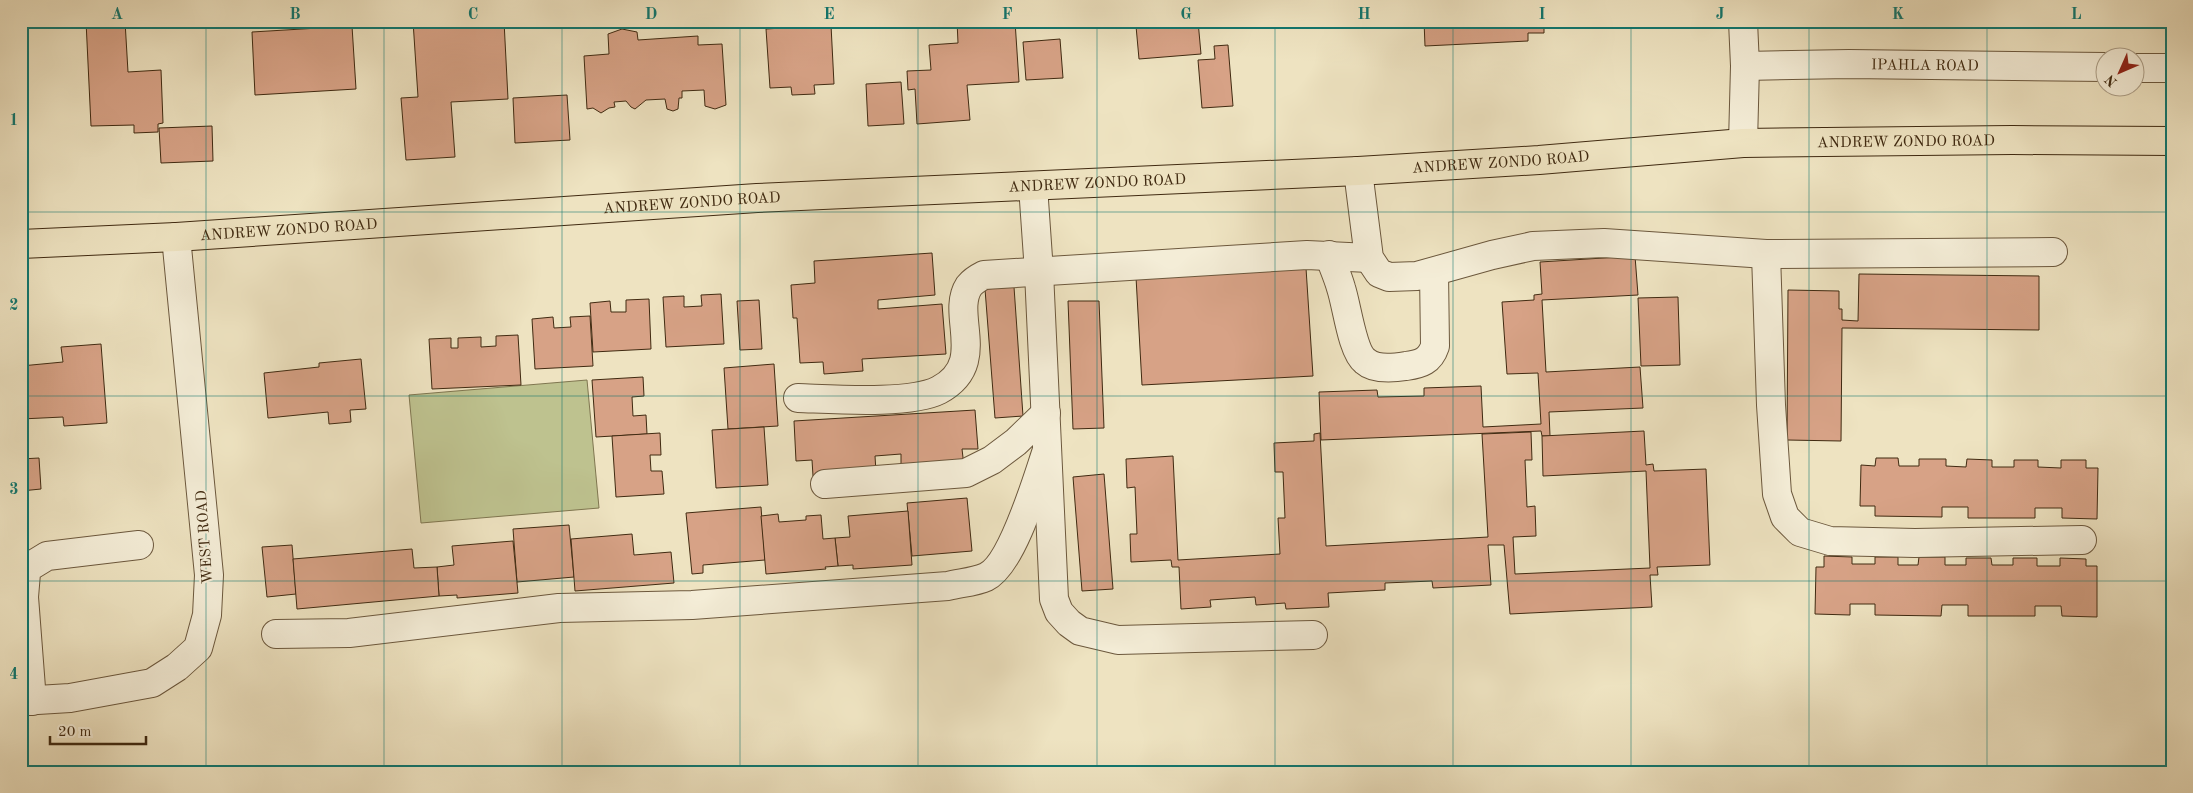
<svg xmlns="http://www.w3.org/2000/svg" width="2193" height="793" viewBox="0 0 2193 793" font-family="'Old Standard TT',serif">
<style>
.green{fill:#bec28f;stroke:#7f7650}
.building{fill:#d7a286;stroke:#402a11}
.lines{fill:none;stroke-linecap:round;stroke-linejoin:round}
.minor-casing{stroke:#6c583d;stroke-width:30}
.major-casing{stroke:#402a11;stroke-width:30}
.minor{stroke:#f4edd7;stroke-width:28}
.major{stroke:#eee3c1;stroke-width:28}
.grid{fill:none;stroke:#0f766e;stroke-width:1;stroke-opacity:0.55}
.labels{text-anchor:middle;stroke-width:4;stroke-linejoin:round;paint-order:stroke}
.street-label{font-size:15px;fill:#402a11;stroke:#f4edd7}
.neatline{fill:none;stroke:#0f766e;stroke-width:2}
.grid-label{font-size:16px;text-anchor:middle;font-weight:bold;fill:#0f766e}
</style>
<rect width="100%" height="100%" fill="#eee3c1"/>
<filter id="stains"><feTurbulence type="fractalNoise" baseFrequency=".004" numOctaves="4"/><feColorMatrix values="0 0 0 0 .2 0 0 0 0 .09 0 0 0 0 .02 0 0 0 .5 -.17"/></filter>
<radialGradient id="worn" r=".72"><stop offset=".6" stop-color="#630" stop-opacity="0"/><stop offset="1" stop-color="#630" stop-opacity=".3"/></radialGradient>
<polygon class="green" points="587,380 599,508 421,523 409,395"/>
<g class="building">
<polygon points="86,21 125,21 128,72 161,70 163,123 158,124 158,132 134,133 134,125 91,126"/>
<polygon points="413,21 504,21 508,99 451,102 455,157 406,160 401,98 418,97"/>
<polygon points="957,21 1015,21 1019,82 967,85 970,120 917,124 915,89 908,90 907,71 931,70 929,45 958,43"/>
<polygon points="1125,21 1198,21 1201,54 1139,59 1136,26 1125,27"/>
<polygon points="1424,21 1544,21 1544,33 1528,33 1528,41 1425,46"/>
<polygon points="1571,21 1585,21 1581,28"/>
<polygon points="831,25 834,84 814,85 815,94 792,95 791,87 770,88 766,29"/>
<polygon points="352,26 356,89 255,95 252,32"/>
<polygon points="622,29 637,32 638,40 698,36 698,45 722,44 726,105 715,109 705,106 704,90 682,91 682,98 679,98 678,109 673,111 667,109 665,99 646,100 635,109 631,107 626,101 614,102 615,107 609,108 601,113 593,108 587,109 584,56 609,54 608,34"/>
<polygon points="1060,39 1063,78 1026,80 1023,42"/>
<polygon points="1228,45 1233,106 1202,108 1198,60 1215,59 1214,46"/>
<polygon points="901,82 904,124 868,126 866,84"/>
<polygon points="567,95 570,140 515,143 513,98"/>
<polygon points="212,126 213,161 161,163 159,128"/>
<polygon points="932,253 935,295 878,300 878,309 942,304 946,354 862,359 863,371 824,374 823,362 800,363 797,318 793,318 791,285 815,283 814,261"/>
<polygon points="1635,256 1638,295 1542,300 1546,372 1640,367 1643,408 1549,412 1550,436 1542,436 1541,431 1321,440 1319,392 1377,390 1378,397 1424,396 1424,388 1481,386 1483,427 1541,424 1538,373 1507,374 1502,302 1534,300 1534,295 1542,294 1540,262"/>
<polygon points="1306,268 1313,376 1142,385 1136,277"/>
<polygon points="1859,274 2039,276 2039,330 1842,328 1841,441 1787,440 1788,290 1839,291 1839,309 1842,309 1842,320 1858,321"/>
<polygon points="1014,287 1023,416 995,418 985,289"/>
<polygon points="721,294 724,344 666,347 663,297 684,296 684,307 702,306 701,295"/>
<polygon points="1678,297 1680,365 1641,366 1638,298"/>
<polygon points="649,299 651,349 593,352 590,303 610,301 611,312 626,312 626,300"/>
<polygon points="759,300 762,349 740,350 737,301"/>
<polygon points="1068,301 1099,301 1104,428 1073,429"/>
<polygon points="590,316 593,366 535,369 532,319 553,317 554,328 571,327 570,317"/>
<polygon points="518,335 521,385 432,389 429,339 451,338 451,348 458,348 458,338 481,337 481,347 496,346 496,336"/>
<polygon points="101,344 107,423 64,426 63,417 21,419 21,366 63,362 61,347"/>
<polygon points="361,359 366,409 350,410 351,422 329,424 328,412 268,418 264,373 319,367 319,363"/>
<polygon points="774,364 778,426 728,429 724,368"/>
<polygon points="643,377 644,396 632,397 633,416 646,415 647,434 596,437 592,380"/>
<polygon points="975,410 978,449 962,449 964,466 901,470 901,454 875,456 876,472 813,476 812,460 796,461 794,421"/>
<polygon points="764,427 768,485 716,488 712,430"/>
<polygon points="1644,431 1646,465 1653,464 1654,471 1706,469 1710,565 1657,567 1658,575 1650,575 1652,607 1510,614 1504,545 1488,545 1491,585 1433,588 1432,581 1385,583 1385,590 1328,593 1329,607 1286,609 1285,603 1256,605 1255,597 1210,600 1211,607 1181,609 1179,567 1172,567 1171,560 1131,562 1130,534 1137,534 1135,487 1127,488 1126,459 1173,456 1178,560 1280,554 1278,518 1285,518 1283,472 1275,472 1274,443 1314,441 1314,434 1320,433 1326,546 1488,537 1482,434 1531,432 1532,460 1525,460 1527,507 1535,506 1536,536 1513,537 1515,574 1650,568 1646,471 1543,476 1542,436"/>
<polygon points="660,433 661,455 650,455 651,471 662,471 664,494 616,497 612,436"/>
<polygon points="39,458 41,489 21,491 21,459"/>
<polygon points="1876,458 1898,458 1899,466 1919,466 1919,459 1946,459 1946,466 1966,467 1967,459 1992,460 1992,467 2014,467 2014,460 2038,460 2038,467 2061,468 2061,460 2086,460 2086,468 2098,468 2097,519 2062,518 2062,508 2035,508 2035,518 1968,518 1968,507 1942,507 1942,517 1875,516 1875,506 1860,506 1861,465 1875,466"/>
<polygon points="1104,474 1113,589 1082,591 1073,477"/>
<polygon points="967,498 972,551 912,556 907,503"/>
<polygon points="761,507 765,560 703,565 703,573 692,574 686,513"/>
<polygon points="908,511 912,565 853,569 853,565 838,566 835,538 850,537 848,516"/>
<polygon points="778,514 779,522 806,520 806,516 821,515 823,539 835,538 838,566 825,567 826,569 766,574 761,516"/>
<polygon points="569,525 574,577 517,582 513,529"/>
<polygon points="632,534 634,555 671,552 674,583 575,591 571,539"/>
<polygon points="513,541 518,593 457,598 457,595 439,596 437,567 454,565 452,546"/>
<polygon points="292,545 296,594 267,597 262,547"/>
<polygon points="412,549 414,568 437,567 439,596 297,609 293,559"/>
<polygon points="1824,556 1852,557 1852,564 1875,564 1875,557 1898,557 1898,565 1918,565 1919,557 1945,557 1945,565 1966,565 1966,558 1991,558 1992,565 2013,565 2013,558 2037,558 2037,566 2060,566 2060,558 2086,559 2086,566 2097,566 2097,617 2062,616 2061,606 2035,606 2035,616 1968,616 1968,605 1942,605 1941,616 1875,615 1875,604 1850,604 1850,615 1815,614 1816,567 1824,567"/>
</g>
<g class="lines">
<g class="minor-casing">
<g id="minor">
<path id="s1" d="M1745 66 1849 64 2106 67"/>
<polyline points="2136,68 2172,68"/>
<polyline points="1743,143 1745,66 1743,21"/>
<polyline points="1358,171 1369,258 1379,273 1389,277 1417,276 1492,255 1533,246 1604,243 1766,254 2053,252"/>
<polyline points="1033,186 1039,272 1054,599 1059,612 1069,623 1080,631 1118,640 1313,635"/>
<polyline points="1766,254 1771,405 1777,494 1785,517 1800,532 1830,541 1915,543 2082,540"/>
<path d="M1329 255C1333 266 1338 277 1341 288 1347 306 1352 351 1365 361 1375 370 1394 368 1406 366 1421 364 1430 361 1435 346L1434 272"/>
<path d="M798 398C831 399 910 405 939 390 989 363 950 315 969 286 973 281 978 278 984 275L1307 255 1369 258"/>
<polyline points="825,484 966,473 992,460 1016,442 1046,413"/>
<path d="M276 634 349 633 559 608 692 605 948 586C960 583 975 582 986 577 1013 564 1037 479 1047 450"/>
<polyline points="21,701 70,698 152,683 177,667 198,648 207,615 209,575 176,237"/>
<polyline points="32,701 24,597 26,573 29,567 47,556 139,545"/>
</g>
</g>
<g class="major-casing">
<g id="major">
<path id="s2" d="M21 244 176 237 757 198 1358 171 1539 160 1743 143 2012 140 2172 141"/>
</g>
</g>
<use href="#minor" class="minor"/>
<use href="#major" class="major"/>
</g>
<path class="grid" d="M206 21V772M384 21V772M562 21V772M740 21V772M918 21V772M1097 21V772M1275 21V772M1453 21V772M1631 21V772M1809 21V772M1987 21V772M21 212H2172M21 396H2172M21 581H2172"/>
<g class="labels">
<g class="street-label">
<text dy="5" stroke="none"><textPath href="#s1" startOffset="180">IPAHLA ROAD</textPath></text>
<text dy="5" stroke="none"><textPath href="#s2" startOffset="1888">ANDREW ZONDO ROAD</textPath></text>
<text dy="5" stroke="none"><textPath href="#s2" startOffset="1482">ANDREW ZONDO ROAD</textPath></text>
<text dy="5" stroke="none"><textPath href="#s2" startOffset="1078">ANDREW ZONDO ROAD</textPath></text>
<text dy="5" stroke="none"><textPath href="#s2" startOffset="672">ANDREW ZONDO ROAD</textPath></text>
<text dy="5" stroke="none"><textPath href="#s2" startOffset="268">ANDREW ZONDO ROAD</textPath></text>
<text transform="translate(204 537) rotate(-94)" y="5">WEST ROAD</text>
</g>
</g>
<rect width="2193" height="793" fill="none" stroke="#eee3c1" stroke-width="55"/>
<g transform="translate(2120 72) rotate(225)"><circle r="24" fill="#f4edd7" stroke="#ac9f88"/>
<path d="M0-4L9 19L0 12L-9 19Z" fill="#8f2418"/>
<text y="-8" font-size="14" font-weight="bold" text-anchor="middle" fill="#402a11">N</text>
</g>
<path d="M50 736v8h96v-8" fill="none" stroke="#402a11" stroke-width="2.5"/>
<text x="58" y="736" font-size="15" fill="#402a11" stroke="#f4edd7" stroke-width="4" paint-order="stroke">20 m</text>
<rect x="28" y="28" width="2138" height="738" class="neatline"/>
<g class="grid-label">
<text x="117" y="19">A</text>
<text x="295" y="19">B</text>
<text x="473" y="19">C</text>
<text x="651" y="19">D</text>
<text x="829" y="19">E</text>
<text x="1007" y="19">F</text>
<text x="1186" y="19">G</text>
<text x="1364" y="19">H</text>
<text x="1542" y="19">I</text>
<text x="1720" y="19">J</text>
<text x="1898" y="19">K</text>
<text x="2076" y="19">L</text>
<text x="14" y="125">1</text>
<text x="14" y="310">2</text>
<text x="14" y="494">3</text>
<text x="14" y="679">4</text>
</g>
<rect width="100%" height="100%" filter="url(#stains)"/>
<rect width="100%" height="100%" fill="url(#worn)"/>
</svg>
